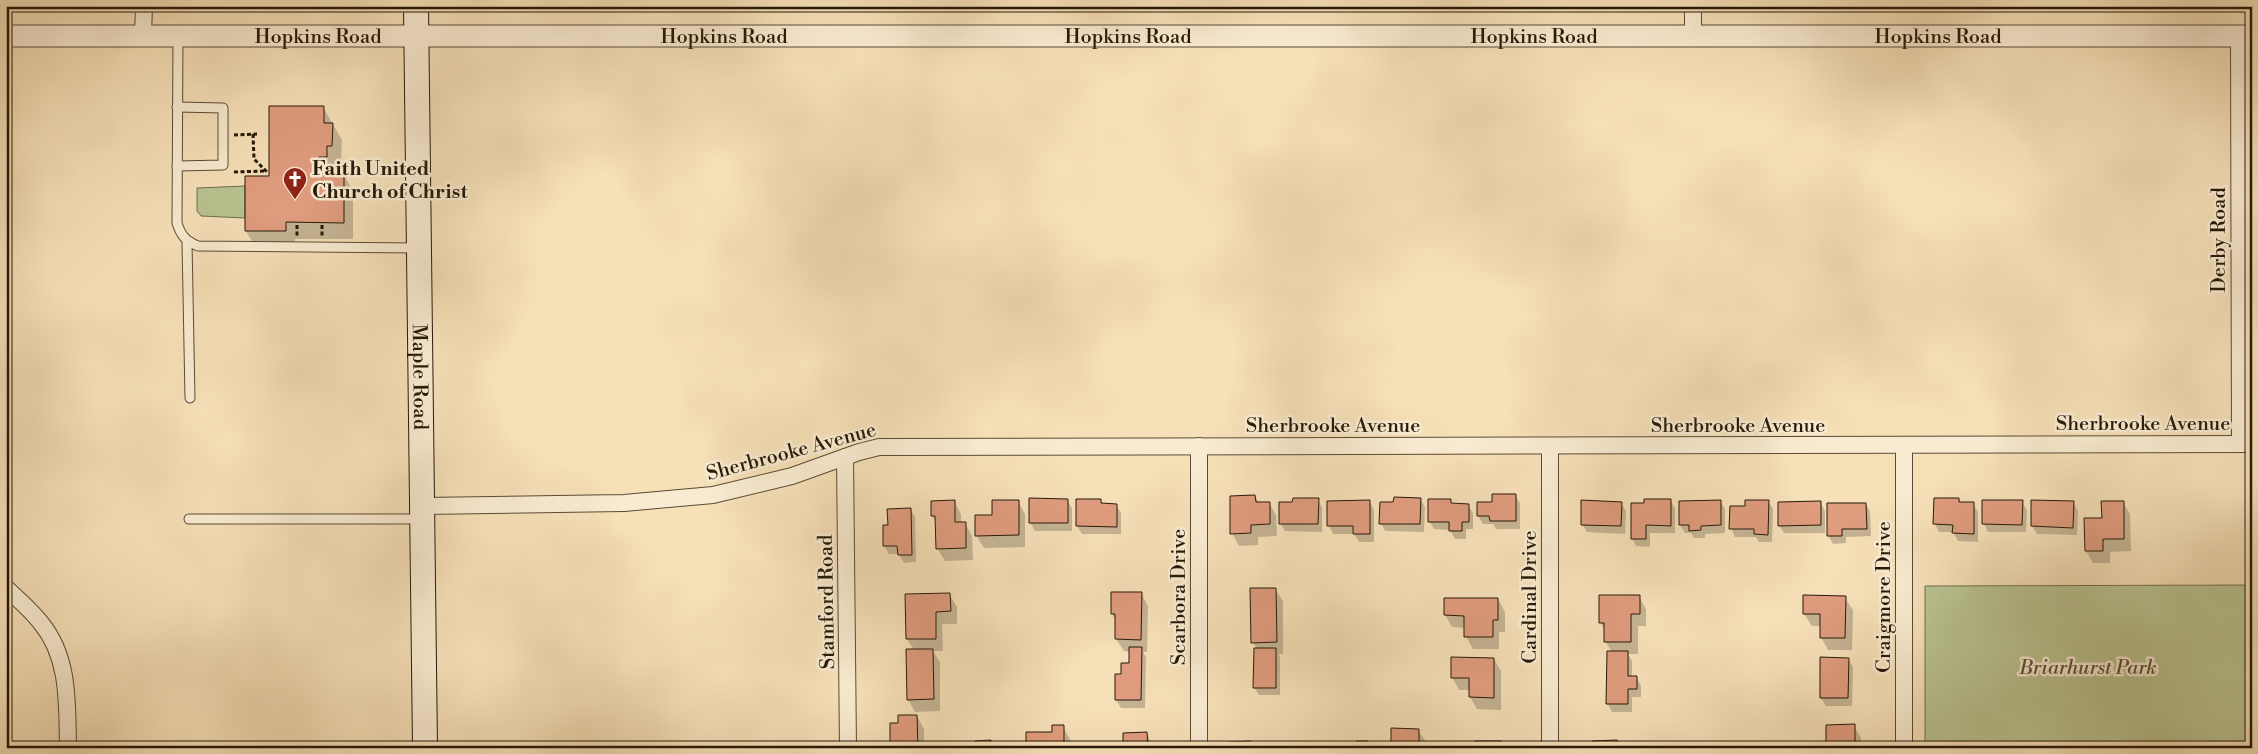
<svg xmlns="http://www.w3.org/2000/svg" width="2258" height="754" viewBox="0 0 2258 754" font-family="'Libre Bodoni',serif">
<style>
.green{fill:#b9c391;stroke:#706e4c}
.shadow{fill:#0003}
.building{fill:#df9c7e;stroke:#261908}
.lines{fill:none;stroke-linecap:round;stroke-linejoin:round}
.service-casing{stroke:#5a4b34;stroke-width:11}
.minor-casing{stroke:#5a4b34;stroke-width:18}
.tertiary-casing{stroke:#5a4b34;stroke-width:23}
.secondary-casing{stroke:#261908;stroke-width:26}
.path{stroke:#261908;stroke-width:3;stroke-dasharray:4 2.5;stroke-linecap:butt}
.service{stroke:#f9ebd1;stroke-width:9}
.minor{stroke:#f9ebd1;stroke-width:16}
.tertiary{stroke:#f9ebd1;stroke-width:21}
.secondary{stroke:#f9ebd1;stroke-width:24}
.labels{text-anchor:middle;stroke-width:5;stroke-linejoin:round;paint-order:stroke}
.street-label{font-size:20px;fill:#261908;stroke:#f9ebd1}
.poi-label{font-size:20px;font-weight:bold;fill:#261908;stroke:#f9ebd1;text-anchor:start}
.park-label{font-size:20px;font-style:italic;fill:#524c31;stroke:#f9ebd1}
</style>
<rect width="100%" height="100%" fill="#f6e0b8"/>
<filter id="stains"><feTurbulence type="fractalNoise" baseFrequency=".004" numOctaves="4"/><feColorMatrix values="0 0 0 0 .2 0 0 0 0 .09 0 0 0 0 .02 0 0 0 .5 -.17"/></filter>
<radialGradient id="worn" r=".72"><stop offset=".6" stop-color="#630" stop-opacity="0"/><stop offset="1" stop-color="#630" stop-opacity=".3"/></radialGradient>
<g class="green">
<polygon points="245,186 245,218 201,216 197,211 197,188"/>
<polygon points="2252,585 2252,748 1925,748 1925,586"/>
</g>
<g class="shadow">
<polygon points="323,107 342,140 341,162 336,162 336,175 344,175 353,191 353,239 295,239 294,247 255,247 246,231 270,178"/>
<polygon points="1515,495 1520,503 1520,529 1496,529 1493,524 1483,524 1478,516 1493,503"/>
<polygon points="1255,496 1259,503 1269,503 1276,515 1277,536 1258,537 1258,545 1239,546 1232,533"/>
<polygon points="1420,499 1425,507 1424,532 1385,531 1381,523 1394,503"/>
<polygon points="1067,500 1072,508 1072,531 1035,531 1030,522"/>
<polygon points="1101,500 1103,505 1116,505 1121,513 1121,534 1082,534 1077,526"/>
<polygon points="1318,500 1322,508 1322,532 1285,531 1280,523 1293,503"/>
<polygon points="1450,500 1453,505 1468,505 1473,513 1473,529 1466,529 1466,539 1455,539 1450,530 1434,529 1429,521"/>
<polygon points="1959,500 1961,503 1973,504 1978,512 1978,542 1958,541 1953,532 1939,532 1935,524"/>
<polygon points="954,501 961,514 961,524 965,523 972,536 973,560 945,561 937,548 937,523 932,516"/>
<polygon points="1018,501 1025,514 1025,547 984,548 976,535 993,516"/>
<polygon points="1369,501 1374,510 1374,542 1359,542 1354,534 1333,534 1329,526"/>
<polygon points="1671,501 1675,509 1675,533 1650,533 1650,547 1636,546 1632,538"/>
<polygon points="1720,501 1725,509 1725,533 1705,534 1705,538 1694,538 1691,533 1685,533 1680,525"/>
<polygon points="1768,501 1773,509 1772,542 1759,542 1756,537 1735,537 1731,528 1746,507"/>
<polygon points="1984,501 2022,502 2027,510 2026,532 1988,532 1984,524"/>
<polygon points="2032,501 2073,502 2078,511 2077,535 2037,534 2032,526"/>
<polygon points="1820,502 1825,511 1825,533 1784,533 1779,525"/>
<polygon points="2123,502 2130,514 2131,551 2110,552 2110,563 2093,563 2086,551 2103,519"/>
<polygon points="1621,503 1626,511 1625,534 1587,532 1582,524"/>
<polygon points="1866,504 1870,512 1871,536 1846,537 1846,543 1833,544 1828,535"/>
<polygon points="910,509 915,517 916,562 904,563 899,554 889,554 884,546 889,526"/>
<polygon points="1275,589 1283,601 1283,654 1279,654 1280,658 1280,695 1259,695 1254,687 1257,649 1253,642"/>
<polygon points="1141,593 1148,606 1147,652 1143,652 1146,657 1145,708 1121,708 1116,700 1122,675 1131,664 1131,652 1124,651 1116,639 1117,622 1112,614"/>
<polygon points="950,595 957,607 957,624 942,624 943,651 933,651 940,662 940,711 915,712 908,699 914,650 907,639"/>
<polygon points="1639,597 1646,609 1646,626 1638,626 1638,654 1628,654 1632,661 1632,678 1637,678 1641,686 1641,697 1632,697 1632,712 1612,712 1608,704 1612,652 1605,641 1605,631 1601,623"/>
<polygon points="1845,598 1853,610 1852,650 1828,650 1821,637 1821,626 1812,626 1804,614"/>
<polygon points="1498,599 1505,612 1505,632 1499,632 1499,649 1473,649 1466,636 1466,628 1452,627 1445,615"/>
<polygon points="1494,659 1501,671 1501,710 1477,709 1470,697 1470,690 1459,690 1452,677"/>
<polygon points="1848,659 1853,667 1852,706 1826,706 1821,698"/>
<polygon points="917,716 924,729 924,748 892,748 899,725"/>
<polygon points="1854,726 1861,738 1861,748 1827,748"/>
<polygon points="1063,727 1070,739 1071,748 1027,748"/>
<polygon points="1418,730 1426,742 1426,748 1378,748 1392,747"/>
<polygon points="1147,734 1151,742 1151,748 1125,748"/>
</g>
<g class="building">
<polygon points="269,106 324,106 324,123 333,123 332,146 327,146 327,157 319,157 319,173 344,173 344,223 286,222 286,231 245,231 245,176 269,176"/>
<polygon points="1492,494 1516,494 1516,521 1490,521 1489,516 1477,516 1477,502 1492,502"/>
<polygon points="1255,495 1256,502 1270,502 1270,524 1251,525 1251,533 1230,534 1230,496"/>
<polygon points="1394,497 1421,498 1420,524 1379,524 1380,502 1393,502"/>
<polygon points="1029,498 1068,499 1068,523 1029,523"/>
<polygon points="1293,498 1319,498 1318,524 1279,524 1279,502 1292,502"/>
<polygon points="1934,498 1959,498 1959,502 1974,502 1974,534 1952,533 1953,525 1933,524"/>
<polygon points="1076,499 1101,499 1101,503 1117,504 1117,527 1076,526"/>
<polygon points="1428,499 1451,499 1451,503 1469,504 1469,522 1462,522 1462,531 1449,531 1449,522 1428,522"/>
<polygon points="1644,499 1671,499 1671,526 1646,525 1646,539 1631,539 1631,503 1644,503"/>
<polygon points="955,500 955,522 966,522 966,548 936,549 935,516 931,516 931,501"/>
<polygon points="992,500 1019,500 1019,535 975,536 975,515 992,515"/>
<polygon points="1370,500 1370,534 1353,534 1353,526 1327,526 1327,501"/>
<polygon points="1581,500 1622,502 1621,526 1581,525"/>
<polygon points="1721,500 1721,525 1701,526 1701,530 1689,531 1689,525 1679,525 1679,501"/>
<polygon points="1745,500 1769,500 1768,535 1754,534 1754,529 1729,529 1730,506 1745,506"/>
<polygon points="1982,500 2023,500 2022,525 1982,524"/>
<polygon points="2031,500 2074,501 2073,528 2031,526"/>
<polygon points="1821,501 1821,525 1778,526 1778,502"/>
<polygon points="2101,501 2124,501 2124,539 2103,539 2103,551 2085,551 2084,518 2102,518"/>
<polygon points="1827,503 1866,503 1867,529 1842,529 1842,536 1827,536"/>
<polygon points="911,508 912,555 898,555 897,546 883,546 883,525 888,525 887,509"/>
<polygon points="1250,588 1276,588 1277,642 1251,643"/>
<polygon points="1111,592 1142,592 1141,640 1115,639 1115,614 1111,614"/>
<polygon points="950,593 951,611 936,612 936,639 906,639 905,594"/>
<polygon points="1599,595 1640,595 1640,614 1631,614 1631,642 1604,642 1604,623 1599,623"/>
<polygon points="1803,595 1846,596 1845,638 1820,638 1820,614 1803,614"/>
<polygon points="1444,598 1498,598 1498,620 1493,620 1493,637 1464,637 1464,616 1444,615"/>
<polygon points="1129,647 1142,647 1141,700 1115,700 1115,674 1121,674 1121,663 1129,663"/>
<polygon points="1254,648 1276,648 1276,688 1253,688"/>
<polygon points="906,649 933,649 934,699 907,700"/>
<polygon points="1607,651 1628,651 1628,676 1637,676 1637,689 1628,689 1628,704 1606,704"/>
<polygon points="1451,657 1494,658 1494,698 1469,697 1469,678 1451,678"/>
<polygon points="1820,657 1849,658 1848,698 1820,698"/>
<polygon points="898,715 917,715 918,748 890,748 890,723 898,723"/>
<polygon points="1855,724 1855,748 1826,748 1826,725"/>
<polygon points="1052,725 1064,725 1064,748 1026,748 1026,732 1052,732"/>
<polygon points="1391,728 1419,729 1419,748 1377,748 1377,745 1391,746"/>
<polygon points="1147,732 1148,748 1123,748 1123,733"/>
<polygon points="991,740 991,748 975,748 975,741"/>
<polygon points="1617,740 1618,748 1592,748 1592,741"/>
<polygon points="1251,741 1251,748 1229,748 1229,742"/>
<rect x="1357" y="741" width="10" height="7"/>
<rect x="1475" y="741" width="26" height="7"/>
<polygon points="1116,746 1116,748 1074,748 1074,747"/>
<polygon points="1278,746 1319,747 1319,748 1277,748"/>
<polygon points="1722,747 1722,748 1678,748"/>
</g>
<g class="lines">
<g class="service-casing">
<g id="service">
<path d="M178 35 177 223C181 236 186 241 198 246L418 248"/>
<polyline points="177,166 223,165 223,108 177,107"/>
<polyline points="187,242 190,398"/>
<polyline points="189,519 422,519"/>
</g>
</g>
<g class="minor-casing">
<g id="minor">
<polyline points="143,35 144,6"/>
<polyline points="2239,36 2240,444"/>
<polyline points="1693,37 1693,6"/>
<polyline points="1550,446 1550,748"/>
<polyline points="845,457 848,748"/>
<polyline points="422,506 624,503 713,495 792,476 859,452 879,447 2252,444"/>
<path d="M6 588C18 599 31 610 41 623 70 658 67 705 68 748"/>
<polyline points="1199,748 1199,446"/>
<polyline points="1904,748 1904,446"/>
</g>
</g>
<g class="tertiary-casing">
<g id="tertiary">
<path id="s1" d="M6 36H2252"/>
</g>
</g>
<g class="secondary-casing">
<g id="secondary">
<path id="s2" d="M416 6 425 748"/>
</g>
</g>
<g class="path">
<polyline points="253,134 254,159 268,173"/>
<polyline points="234,135 257,134"/>
<polyline points="234,172 266,171"/>
<polyline points="297,225 297,237"/>
<polyline points="322,225 322,237"/>
</g>
<use href="#service" class="service"/>
<use href="#minor" class="minor"/>
<use href="#tertiary" class="tertiary"/>
<use href="#secondary" class="secondary"/>
</g>
<defs>
<g id="church-pin" transform="scale(1.25)"><path d="M0 17L-7.5 6A9.5 9.5 0 1 1 7.5 6Z" fill="#8f2418" stroke="#f9ebd1"/><path d="M-1.2-6h2.4v3.5h3.3v2.4h-3.3V6h-2.4V-.1h-3.3v-2.4h3.3Z" fill="#fff"/></g>
</defs>
<g fill-rule="evenodd">
<use href="#church-pin" x="295" y="179"/>
</g>
<g class="labels">
<g class="street-label">
<text dy="7" stroke="none"><textPath href="#s1" startOffset="312">Hopkins Road</textPath></text>
<text dy="7" stroke="none"><textPath href="#s1" startOffset="718">Hopkins Road</textPath></text>
<text dy="7" stroke="none"><textPath href="#s1" startOffset="1122">Hopkins Road</textPath></text>
<text dy="7" stroke="none"><textPath href="#s1" startOffset="1528">Hopkins Road</textPath></text>
<text dy="7" stroke="none"><textPath href="#s1" startOffset="1932">Hopkins Road</textPath></text>
<text transform="translate(2218 240) rotate(-90)" y="7">Derby Road</text>
<text dy="7" stroke="none"><textPath href="#s2" startOffset="371">Maple Road</textPath></text>
<text x="2143" y="430">Sherbrooke Avenue</text>
<text x="1333" y="432">Sherbrooke Avenue</text>
<text x="1738" y="432">Sherbrooke Avenue</text>
<text transform="translate(791 451) rotate(-15)" y="7">Sherbrooke Avenue</text>
<text transform="translate(1178 597) rotate(-90)" y="7">Scarbora Drive</text>
<text transform="translate(1529 597) rotate(-90)" y="7">Cardinal Drive</text>
<text transform="translate(1883 597) rotate(-90)" y="7">Craigmore Drive</text>
<text transform="translate(826 602) rotate(-91)" y="7">Stamford Road</text>
</g>
<g class="poi-label">
<text x="312" y="175">Faith United<tspan x="312" dy="23">Church of Christ</tspan></text>
</g>
<g class="park-label">
<text x="2088" y="674">Briarhurst Park</text>
</g>
</g>
<rect width="2258" height="754" fill="none" stroke="#f6e0b8" stroke-width="25"/>
<rect x="8" y="8" width="2243" height="739" fill="none" stroke="#261908" stroke-width="2.5"/>
<rect x="12" y="12" width="2233" height="729" fill="none" stroke="#261908"/>
<rect width="100%" height="100%" filter="url(#stains)"/>
<rect width="100%" height="100%" fill="url(#worn)"/>
</svg>
